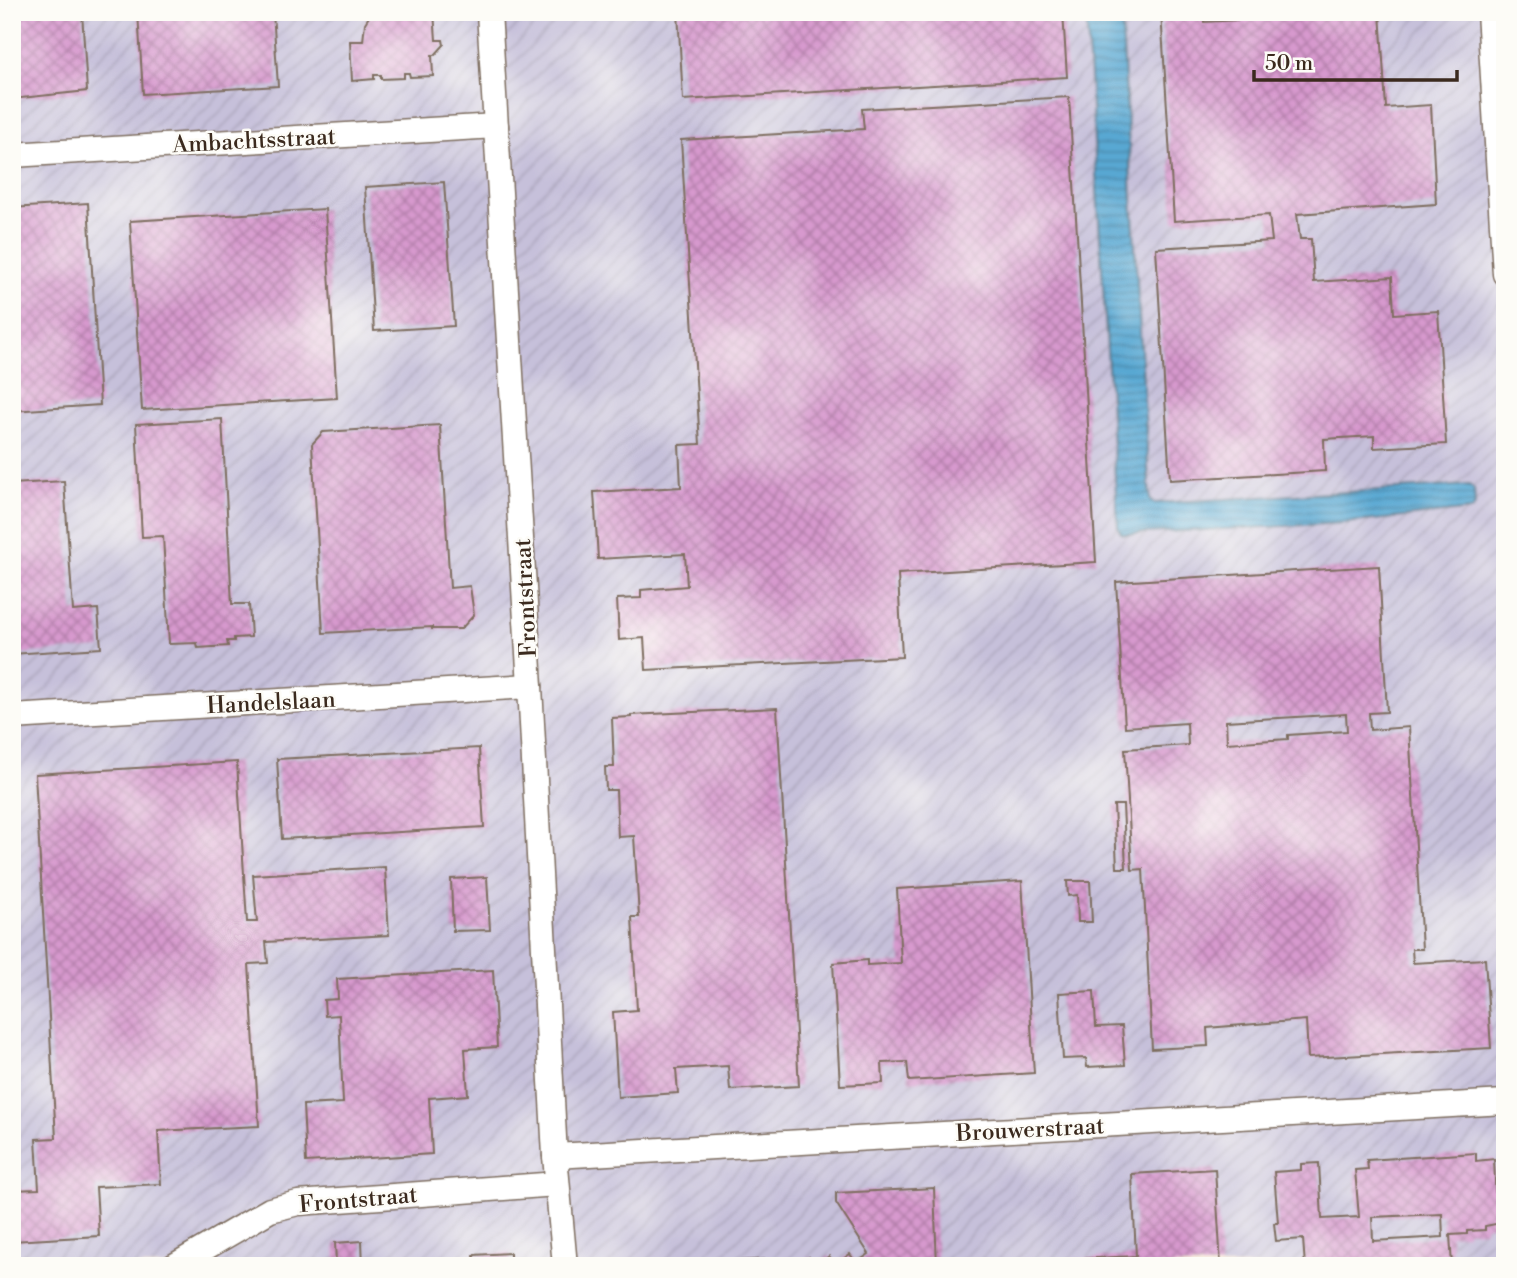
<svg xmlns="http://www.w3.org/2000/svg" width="1517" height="1278" viewBox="0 0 1517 1278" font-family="'Libre Bodoni',serif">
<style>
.industrial{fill:url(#industrial-furrows)}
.water{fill:url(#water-rules);stroke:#4a6978;stroke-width:2}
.building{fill:url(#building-cross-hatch);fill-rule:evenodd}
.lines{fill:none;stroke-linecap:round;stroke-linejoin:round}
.street-casing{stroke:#7e6e60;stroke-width:27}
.street{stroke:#fff;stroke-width:24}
.labels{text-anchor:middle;stroke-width:5;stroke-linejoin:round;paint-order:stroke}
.street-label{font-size:23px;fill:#3b2a1e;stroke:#fdfcf7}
</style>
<defs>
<pattern id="industrial-furrows" width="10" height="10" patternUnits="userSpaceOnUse" patternTransform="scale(1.75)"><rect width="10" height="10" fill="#c6c0da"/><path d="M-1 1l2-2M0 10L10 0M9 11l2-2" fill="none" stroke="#aba5bb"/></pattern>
<pattern id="water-rules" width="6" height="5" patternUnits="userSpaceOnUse" patternTransform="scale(1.75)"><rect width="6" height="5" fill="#59a8d3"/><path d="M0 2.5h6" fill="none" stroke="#4b89ab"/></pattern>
<pattern id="building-cross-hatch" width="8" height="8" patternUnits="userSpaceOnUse" patternTransform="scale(1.75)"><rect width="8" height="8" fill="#d799ce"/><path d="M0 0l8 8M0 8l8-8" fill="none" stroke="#b07da7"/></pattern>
</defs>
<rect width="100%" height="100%" fill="#fdfcf7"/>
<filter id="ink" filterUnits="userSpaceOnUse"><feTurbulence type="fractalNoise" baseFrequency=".0143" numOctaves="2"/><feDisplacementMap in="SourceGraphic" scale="14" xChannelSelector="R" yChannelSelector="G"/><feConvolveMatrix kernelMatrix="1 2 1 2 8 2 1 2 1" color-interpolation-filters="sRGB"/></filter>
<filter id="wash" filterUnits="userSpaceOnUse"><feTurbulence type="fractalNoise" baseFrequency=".00686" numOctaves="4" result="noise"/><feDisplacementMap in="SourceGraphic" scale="28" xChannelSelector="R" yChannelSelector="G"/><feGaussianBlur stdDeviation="1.57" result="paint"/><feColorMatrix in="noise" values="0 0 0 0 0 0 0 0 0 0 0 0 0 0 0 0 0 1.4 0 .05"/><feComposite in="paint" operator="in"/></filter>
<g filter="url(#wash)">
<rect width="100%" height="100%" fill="#f9eddc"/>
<rect class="industrial" x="12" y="12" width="1493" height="1254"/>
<polygon class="water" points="1086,12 1121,12 1150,500 1154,503 1469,485 1474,489 1475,506 1472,510 1345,523 1124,534 1120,532 1118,526"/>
<g id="blocks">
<g class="building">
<polygon points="12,12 82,12 87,91 12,99"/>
<polygon points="138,12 273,12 278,86 143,94"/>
<polygon points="372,12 434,12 436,40 443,40 444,45 435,55 432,55 433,76 410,77 409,73 404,73 404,78 381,79 381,75 374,75 374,79 352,81 350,41 363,41 365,23"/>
<polygon points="678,12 1063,12 1067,77 683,100"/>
<polygon points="1161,12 1204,12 1204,22 1380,12 1386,108 1431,105 1436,204 1297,214 1300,239 1311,239 1314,282 1392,277 1394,314 1438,311 1446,444 1374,448 1374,436 1324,439 1325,471 1170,480 1156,248 1272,241 1269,215 1174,221"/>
<polygon points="1069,97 1096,562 898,574 902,657 646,670 644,638 619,640 617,599 641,598 641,590 687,586 685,554 598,559 594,492 681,487 679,445 700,444 681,140 864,129 862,109"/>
<polygon points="444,182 454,326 374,331 365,187"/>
<polygon points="88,203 100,405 12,411 12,208"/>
<polygon points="325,209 337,398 142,410 130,221"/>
<polygon points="222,419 232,604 249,604 251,637 234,638 234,641 227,641 228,646 198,648 197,643 169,644 163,536 142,537 136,424"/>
<polygon points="440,425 450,588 470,586 474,615 461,629 432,629 432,627 323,633 312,444 323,432"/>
<polygon points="64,481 73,611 98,609 101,648 12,654 12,484"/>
<path d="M1379 566 1387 712 1369 713 1370 730 1409 727 1422 949H1412L1413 963 1485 959 1491 1048 1308 1058 1306 1020 1207 1028 1208 1046 1152 1049 1143 869 1132 870 1125 749 1188 745 1187 723 1125 727 1116 582ZM1346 714 1347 731 1288 735V739L1227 743 1226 721Z"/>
<polygon points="777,708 799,1086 730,1090 728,1066 676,1069 678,1093 618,1097 613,1012 637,1010 632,917 639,917 634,836 618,837 616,790 606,790 605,767 614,767 612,718 631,717 631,715"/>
<polygon points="479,748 484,827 282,839 277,759"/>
<polygon points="237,762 247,922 257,922 253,875 385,867 389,935 266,942 268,963 249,964 259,1126 158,1131 161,1184 96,1187 99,1236 12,1241 12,1190 39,1189 36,1139 56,1138 35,774"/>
<polygon points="1114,805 1123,805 1126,868 1117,868"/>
<polygon points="487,877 490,930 453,931 451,879"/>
<polygon points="1022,881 1034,1073 909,1081 907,1062 882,1063 883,1083 840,1085 833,963 867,960 867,965 901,963 897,889"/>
<polygon points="1067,881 1090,881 1092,922 1078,922 1077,895 1068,896"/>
<polygon points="493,970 497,1047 465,1049 468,1095 429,1098 432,1154 306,1162 303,1105 343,1103 339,1015 325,1016 324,1000 338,999 337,979"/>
<polygon points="1094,991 1096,1027 1122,1026 1125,1065 1087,1067 1086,1058 1063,1059 1059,993"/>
<path d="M1476 1153V1161L1494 1159 1496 1203H1499L1501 1223 1485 1226V1230L1467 1231V1234L1450 1235 1452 1266H1305L1303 1239 1276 1241 1274 1223H1278L1274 1172 1301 1170V1164L1319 1163 1322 1219 1359 1217 1355 1170 1368 1169 1367 1160ZM1442 1214 1443 1237 1373 1241 1372 1217Z"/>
<polygon points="1215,1169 1221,1266 981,1266 981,1264 1136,1256 1132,1174"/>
<polygon points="934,1188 937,1266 797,1266 809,1257 816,1266 829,1256 836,1264 850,1254 856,1263 869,1254 836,1203 836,1193"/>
<polygon points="362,1241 363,1266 309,1266 309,1264 336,1262 335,1243"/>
<polygon points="510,1253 510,1266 475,1266 474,1255"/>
<polygon points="789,1258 795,1266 700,1266 700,1263"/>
</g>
</g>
</g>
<g filter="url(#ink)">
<use href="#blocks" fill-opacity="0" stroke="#7e6e60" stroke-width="2"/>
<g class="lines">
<g class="street-casing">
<g id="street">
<polyline points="489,12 530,686 555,1156 565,1266"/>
<polyline points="1489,12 1505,274"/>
<polyline points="12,155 496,126"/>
<polyline points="12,717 530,686"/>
<polyline points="555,1156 1505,1102"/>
<polyline points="174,1266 270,1210 298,1203 557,1184"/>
</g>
</g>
<use href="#street" class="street"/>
</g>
</g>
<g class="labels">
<g class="street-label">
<text transform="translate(254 140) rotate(-3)" y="8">Ambachtsstraat</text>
<text transform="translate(525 598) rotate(-93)" y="8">Frontstraat</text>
<text transform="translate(271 702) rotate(-3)" y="8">Handelslaan</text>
<text transform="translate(1030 1129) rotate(-3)" y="8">Brouwerstraat</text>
<text transform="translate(358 1199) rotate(-5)" y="8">Frontstraat</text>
</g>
</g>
<rect width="1517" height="1278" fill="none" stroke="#fdfcf7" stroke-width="42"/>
<path d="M1254 70v10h203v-10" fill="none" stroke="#3b2a1e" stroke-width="3.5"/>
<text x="1265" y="70" font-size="21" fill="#3b2a1e" stroke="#fdfcf7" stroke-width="5" paint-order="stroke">50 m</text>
</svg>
